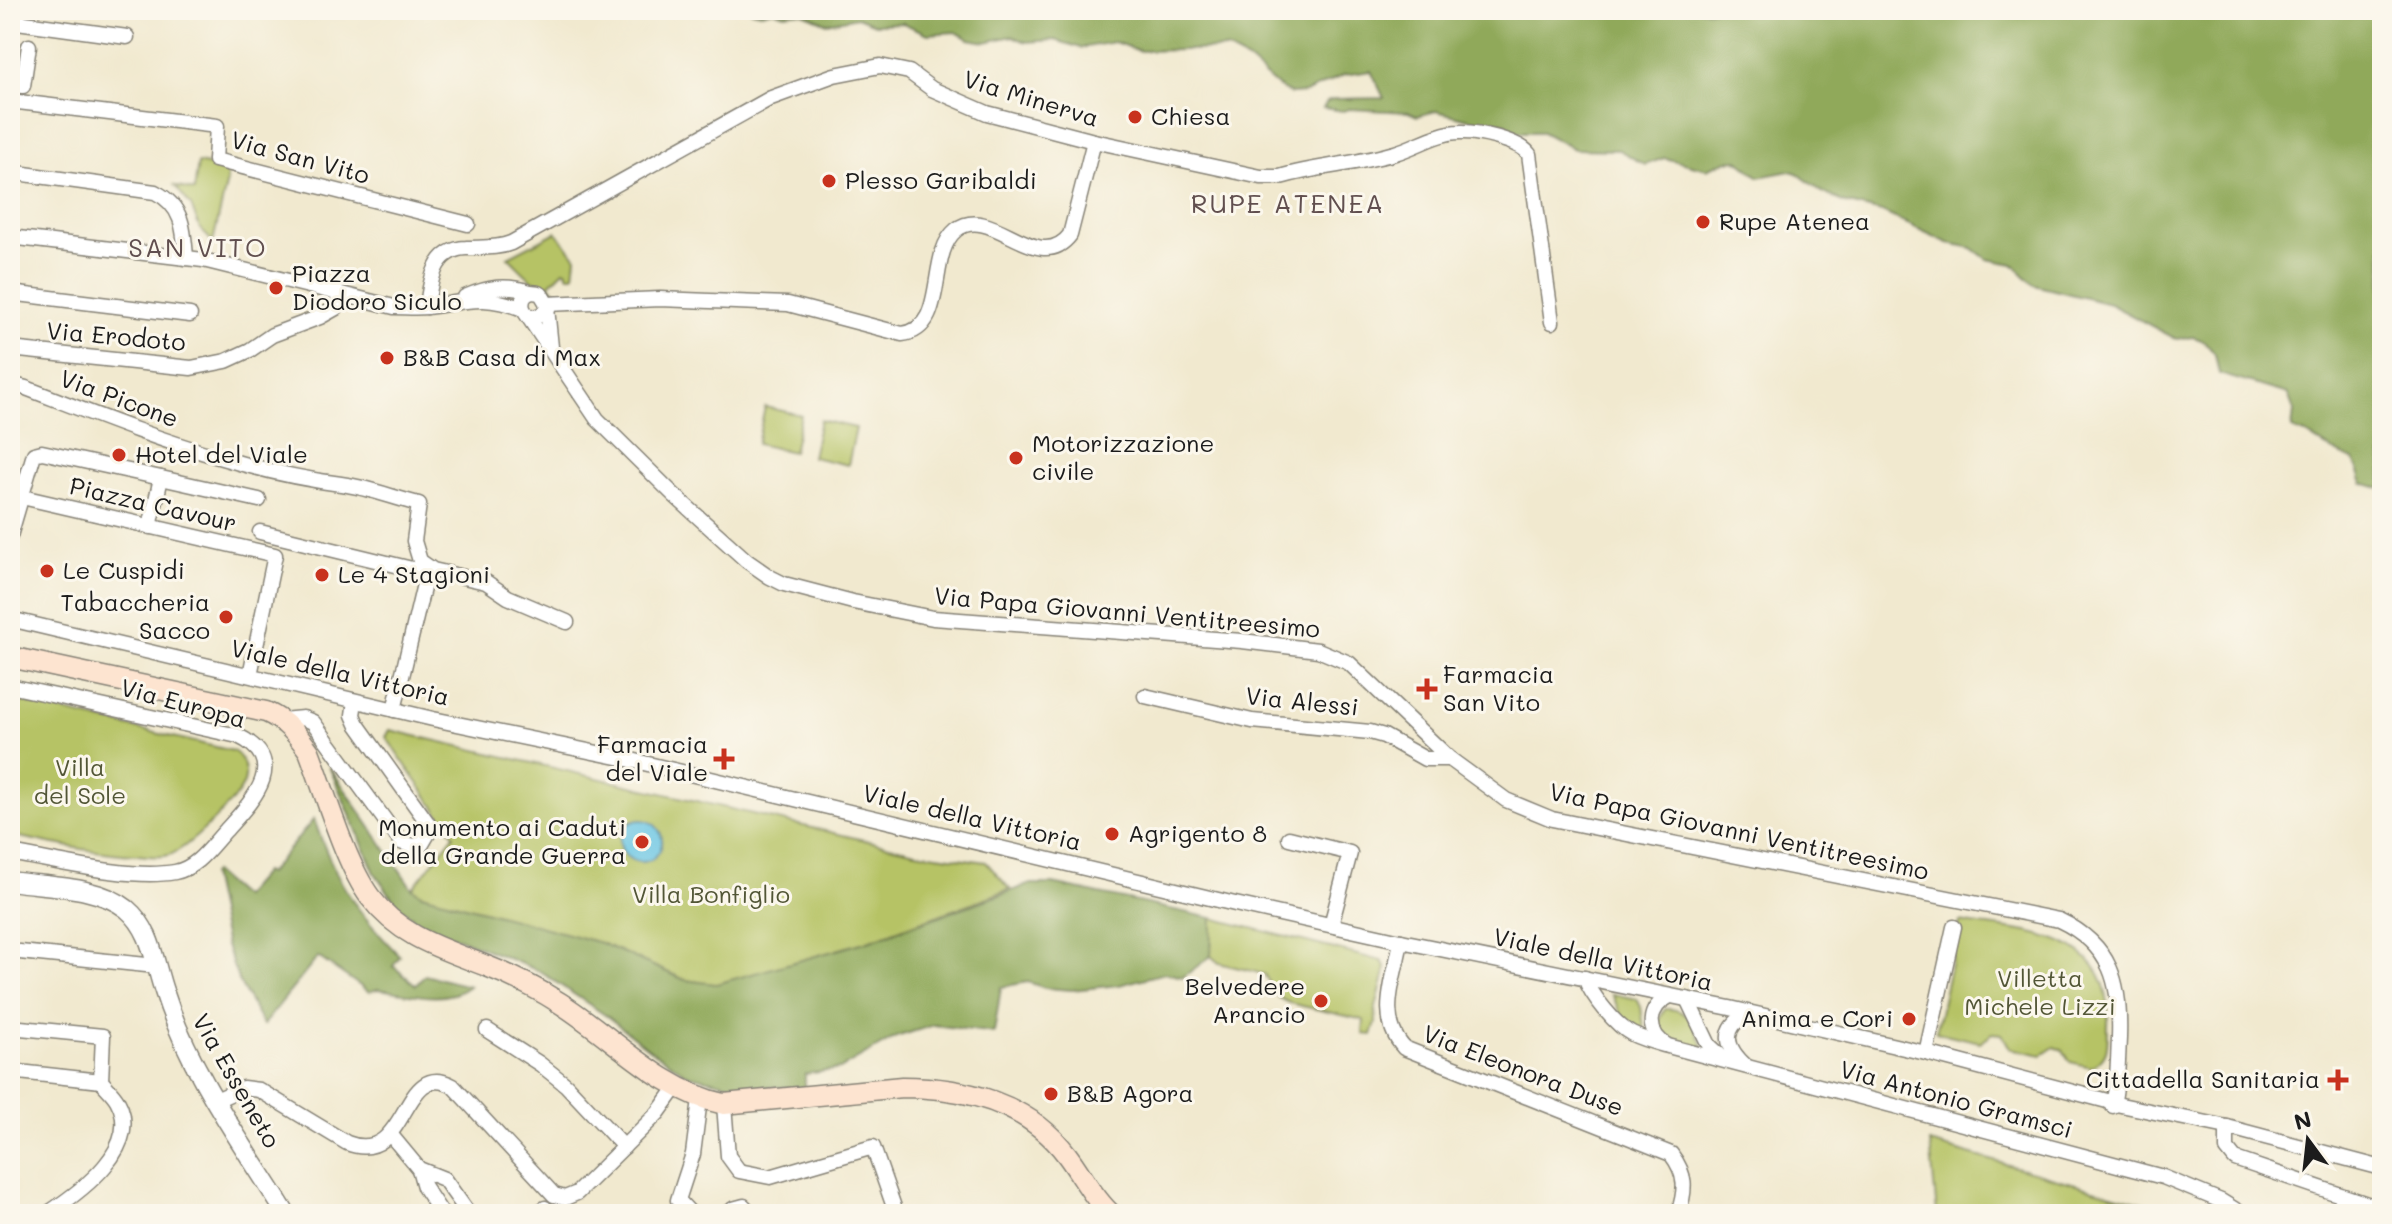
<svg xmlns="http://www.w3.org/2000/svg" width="2392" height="1224" viewBox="0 0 2392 1224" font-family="Mali,sans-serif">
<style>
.green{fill:#b6c365;stroke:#697040;stroke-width:2}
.forest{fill:#90a95a;stroke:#56623b;stroke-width:2}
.water{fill:#65c4e4;stroke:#407080;stroke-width:2}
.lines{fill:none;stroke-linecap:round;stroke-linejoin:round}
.minor-tunnel{stroke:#c6c0ab;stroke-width:14;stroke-dasharray:14 7;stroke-linecap:butt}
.minor-casing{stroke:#868276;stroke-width:17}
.tertiary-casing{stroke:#868276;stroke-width:21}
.secondary-casing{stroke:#868276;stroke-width:23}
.minor{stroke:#fff;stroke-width:14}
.tertiary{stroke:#fff;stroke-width:18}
.secondary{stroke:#fde4d0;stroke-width:20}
.poi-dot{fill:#c8321e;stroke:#fbf7ec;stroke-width:3}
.labels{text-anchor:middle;stroke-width:6;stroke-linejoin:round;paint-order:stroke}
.street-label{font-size:24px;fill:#1c1c1c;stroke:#fbf7ec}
.poi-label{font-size:24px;fill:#1c1c1c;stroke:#fbf7ec;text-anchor:start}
.park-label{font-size:24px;fill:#525636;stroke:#fbf7ec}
.neighbourhood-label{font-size:26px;letter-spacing:2px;fill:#614f4f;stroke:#fbf7ec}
</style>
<rect width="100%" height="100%" fill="#fbf7ec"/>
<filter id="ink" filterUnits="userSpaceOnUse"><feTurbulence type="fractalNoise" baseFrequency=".0125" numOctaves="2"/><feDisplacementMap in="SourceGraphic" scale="16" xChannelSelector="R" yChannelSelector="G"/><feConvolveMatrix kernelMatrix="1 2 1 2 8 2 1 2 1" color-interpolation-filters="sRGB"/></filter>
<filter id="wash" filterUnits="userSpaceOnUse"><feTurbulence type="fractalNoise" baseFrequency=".006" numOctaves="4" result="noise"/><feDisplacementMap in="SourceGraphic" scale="32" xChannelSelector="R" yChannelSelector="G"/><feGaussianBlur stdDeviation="1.8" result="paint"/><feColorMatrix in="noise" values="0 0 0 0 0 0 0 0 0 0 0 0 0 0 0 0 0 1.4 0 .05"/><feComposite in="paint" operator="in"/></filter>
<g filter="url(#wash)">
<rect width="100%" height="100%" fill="#f1e9cf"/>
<g class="green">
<polygon points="198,163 227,169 227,181 213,242 200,229 191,206 175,186 194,191"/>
<path d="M556 232 576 257 574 275H567V271L564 270 549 285 556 291C536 289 522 270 508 257Z"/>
<polygon points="765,407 801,415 793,452 757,444"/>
<polygon points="820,420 856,428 848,465 812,457"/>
<path d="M10 699 233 751C245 758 249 776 241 789 231 805 186 850 169 855 160 858 148 856 138 855 95 853 53 844 10 835Z"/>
<polygon points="390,730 916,852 986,862 1010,889 865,942 716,985 685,980 646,963 422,894 412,889 454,835 386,737"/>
<polygon points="1212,918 1382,961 1386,968 1375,1011 1376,1022 1372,1035 1363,1034 1364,1020 1289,1003 1278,997 1264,974 1219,963 1211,956"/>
<path d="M1960 922C2026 933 2115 931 2108 1024 2107 1045 2111 1055 2091 1067L2070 1062 2063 1050 2054 1047 2042 1055 2010 1048 2002 1034 1993 1033 1980 1042 1936 1032Z"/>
<polygon points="1612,994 1637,999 1641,1007 1645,1034 1641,1034 1622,1018"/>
<path d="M1665 1009C1693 1008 1695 1029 1705 1050 1686 1045 1661 1044 1659 1020Z"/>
<polygon points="1930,1143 2183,1214 1937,1214"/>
</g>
<g class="forest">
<path d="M749 10H2382V489L2363 483 2354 460C2338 455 2325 446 2311 437 2305 432 2298 433 2292 429L2294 411 2288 394 2219 374 2215 354 2204 341 2199 339 2193 337 2176 339 2110 304 2034 285 2013 264 1987 259 1972 248 1948 243 1882 212 1845 203 1822 192 1797 173 1790 171 1759 177 1738 160 1726 161 1707 169 1664 158 1645 165 1619 150 1574 149 1542 132H1515L1504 123 1481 122 1436 111 1417 116 1408 112 1349 109 1343 111 1323 108 1327 102 1334 99 1384 98 1371 71 1344 75 1305 93 1291 94 1279 88 1247 60 1226 49 1140 51 1114 42 1081 48 1055 40 1026 42 1013 36 985 42 969 39 956 32 928 34 903 23 875 24 857 17 827 23 801 12 784 14 773 10 761 13Z"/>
<polygon points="329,766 412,888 422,894 601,943 685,980 716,984 865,942 1031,884 1053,884 1212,918 1211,956 1183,977 1165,973 1119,985 1072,990 1045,988 1028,982 1001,987 994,1033 934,1025 896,1037 840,1069 805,1074 805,1088 739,1086 689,1075 653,1052 608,1017 539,971 419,922 398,906 375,873"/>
<path d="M314 819C335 880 355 911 400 956L393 966 416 985 425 975 469 986C445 1006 405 992 377 989L369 992 318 957 263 1025 239 982 226 946 211 875 213 872 242 897 264 872 268 874Z"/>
</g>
<circle class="water" cx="641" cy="841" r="21"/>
</g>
<g filter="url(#ink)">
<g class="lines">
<polyline class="minor-tunnel" points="718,1214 733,1209"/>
<g class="minor-casing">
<g id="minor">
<polyline points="10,21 127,37"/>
<polyline points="10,84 23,86 29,46"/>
<polyline points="10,101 217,126 215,160 468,224"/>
<path d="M10 172 155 192C183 206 184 229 186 258"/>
<path d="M10 237 203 260 394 307C405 307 416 308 427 307 468 302 480 293 523 309"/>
<polyline points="10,293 190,315"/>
<path d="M465 297C488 287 506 284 530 292"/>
<path d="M547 304 660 299 788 304 902 334C949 329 926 255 956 230 991 202 1038 277 1070 235L1094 141"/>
<path d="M427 307C430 282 434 249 466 248 482 247 496 249 511 243L771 98 834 75 880 66 909 72 932 89 987 113 1094 141 1261 177H1280C1318 166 1357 164 1395 153 1416 147 1438 132 1460 132 1476 131 1520 141 1529 154L1552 322"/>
<polyline points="547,308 551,347"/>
<path d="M529 316C538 318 546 314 547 304L541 294C529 289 520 296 523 309L597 419 674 495 747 561 770 577 784 584 853 602 933 618 1242 641 1318 650 1349 663 1450 759 1506 800 1552 819 1607 830 2059 920C2112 945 2121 984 2119 1038 2118 1059 2118 1079 2114 1100L2110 1103 2113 1106"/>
<polyline points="10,349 191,368 226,361 250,350 272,335 320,317 336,308 342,296"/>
<path d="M10 384 26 388C91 413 155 439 222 458 262 470 300 479 341 484 367 487 394 498 419 504L414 541 420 561 433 570 486 582 508 597 567 622"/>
<polyline points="161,478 259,500"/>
<polyline points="22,497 275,555 250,675"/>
<polyline points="260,532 412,569 421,574 424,584 394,710"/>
<polyline points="10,536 34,454 42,452 161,478 150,527"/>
<polyline points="10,619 433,719 627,759 1235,904 1401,941 1730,1008 1926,1053 2111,1102"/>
<path d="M10 686 238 736C292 762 250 803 226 830 211 846 197 868 175 872 129 880 57 861 10 853"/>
<polyline points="1145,696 1252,721 1370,732 1384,736 1425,759 1450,759"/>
<polyline points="282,720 303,718 313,722 401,842 413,846 422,844 429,832 427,822 357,724 353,715 355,701"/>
<polyline points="1289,838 1350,853 1331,925"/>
<path d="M1401 941C1395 978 1376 1017 1404 1048L1671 1154C1687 1175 1686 1190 1678 1214"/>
<polyline points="10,951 156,966"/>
<path d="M1585 978C1591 995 1616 1026 1632 1034 1642 1039 1653 1042 1664 1045"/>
<path d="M1670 996C1647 1007 1645 1033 1668 1046L2163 1177 2221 1201 2242 1214"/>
<polyline points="1687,999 1709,1045 1724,1059"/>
<polyline points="10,1027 103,1036 101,1081"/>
<polyline points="487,1030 540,1064 566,1085 624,1147"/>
<polyline points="1926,1053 1954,927"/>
<path d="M1746 1066C1725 1047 1721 1029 1747 1014"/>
<polyline points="10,1071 101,1081"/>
<path d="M216 1100 243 1088 259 1090 347 1143C410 1167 400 1057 453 1086L554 1195 565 1198 577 1193 658 1113 676 1088"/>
<polyline points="724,1104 728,1156 739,1171 770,1177 873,1147 894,1207"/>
<polyline points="2116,1104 2227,1127 2382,1168"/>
<polyline points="2227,1127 2227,1149 2235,1159 2382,1209"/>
<polyline points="390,1134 419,1169 444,1179 469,1214"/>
<polyline points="419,1169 424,1187 442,1214"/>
<polyline points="733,1209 744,1206 751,1214"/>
<path d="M47 1214C80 1192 144 1147 117 1100 113 1093 106 1087 101 1081"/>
<polyline points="537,1214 545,1208"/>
<polyline points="691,1214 678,1200 693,1154 700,1099"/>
</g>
</g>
<g class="tertiary-casing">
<path id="tertiary" d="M10 881C47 887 97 885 127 909 152 930 154 962 164 991 189 1071 242 1143 286 1214"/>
</g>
<g class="secondary-casing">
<path id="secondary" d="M10 657 266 712C286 721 297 734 309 751 325 792 345 863 370 897 401 938 444 949 489 967 512 976 538 989 560 1003 614 1037 661 1091 724 1104L902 1087C964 1087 1028 1103 1067 1155 1082 1175 1093 1198 1111 1214"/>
</g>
<use href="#minor" class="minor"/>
<use href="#tertiary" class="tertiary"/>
<use href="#secondary" class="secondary"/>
</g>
</g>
<g class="poi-dot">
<circle cx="1135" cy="117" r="8"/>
<circle cx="829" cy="181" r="8"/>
<circle cx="1703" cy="222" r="8"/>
<circle cx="276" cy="288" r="8"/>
<circle cx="387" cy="358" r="8"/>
<circle cx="119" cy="455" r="8"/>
<circle cx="1016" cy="458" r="8"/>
<circle cx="47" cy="571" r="8"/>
<circle cx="322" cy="575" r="8"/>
<circle cx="226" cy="617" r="8"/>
<path d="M1423 677h8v8h8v8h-8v8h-8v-8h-8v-8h8z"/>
<path d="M720 747h8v8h8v8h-8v8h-8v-8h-8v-8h8z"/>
<circle cx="1112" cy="834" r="8"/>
<circle cx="642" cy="842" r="8"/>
<circle cx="1321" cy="1001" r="8"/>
<circle cx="1909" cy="1019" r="8"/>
<path d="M2334 1068h8v8h8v8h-8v8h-8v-8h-8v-8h8z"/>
<circle cx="1051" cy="1094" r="8"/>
</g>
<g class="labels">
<g class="street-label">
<text transform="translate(1031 99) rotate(17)" y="8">Via Minerva</text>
<text transform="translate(300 158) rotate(15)" y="8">Via San Vito</text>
<text transform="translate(116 337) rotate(5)" y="8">Via Erodoto</text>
<text transform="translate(119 399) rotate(20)" y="8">Via Picone</text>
<text transform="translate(153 505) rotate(13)" y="8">Piazza Cavour</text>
<text transform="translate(1127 613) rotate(5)" y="8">Via Papa Giovanni Ventitreesimo</text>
<text transform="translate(340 673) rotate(13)" y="8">Viale della Vittoria</text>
<text transform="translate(1302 702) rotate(6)" y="8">Via Alessi</text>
<text transform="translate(183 704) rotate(15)" y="8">Via Europa</text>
<text transform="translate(972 818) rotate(13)" y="8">Viale della Vittoria</text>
<text transform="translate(1739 832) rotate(12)" y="8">Via Papa Giovanni Ventitreesimo</text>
<text transform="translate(1603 960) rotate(12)" y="8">Viale della Vittoria</text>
<text transform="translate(1523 1071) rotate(21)" y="8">Via Eleonora Duse</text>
<text transform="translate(236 1081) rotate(60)" y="8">Via Esseneto</text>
<text transform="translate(1956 1100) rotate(15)" y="8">Via Antonio Gramsci</text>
</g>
<g class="poi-label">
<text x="1151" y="125">Chiesa</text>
<text x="845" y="189">Plesso Garibaldi</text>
<text x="1719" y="230">Rupe Atenea</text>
<text x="292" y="282">Piazza<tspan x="292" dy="28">Diodoro Siculo</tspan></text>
<text x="403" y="366">B&amp;B Casa di Max</text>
<text x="1032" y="452">Motorizzazione<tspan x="1032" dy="28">civile</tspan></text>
<text x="135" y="463">Hotel del Viale</text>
<text x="63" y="579">Le Cuspidi</text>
<text x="338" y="583">Le 4 Stagioni</text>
<text x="210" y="611" text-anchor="end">Tabaccheria<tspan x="210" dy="28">Sacco</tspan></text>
<text x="1443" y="683">Farmacia<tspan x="1443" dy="28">San Vito</tspan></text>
<text x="708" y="753" text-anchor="end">Farmacia<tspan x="708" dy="28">del Viale</tspan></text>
<text x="626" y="836" text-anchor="end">Monumento ai Caduti<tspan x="626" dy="28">della Grande Guerra</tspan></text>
<text x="1128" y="842">Agrigento 8</text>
<text x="1305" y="995" text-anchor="end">Belvedere<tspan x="1305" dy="28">Arancio</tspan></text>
<text x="1893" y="1027" text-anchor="end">Anima e Cori</text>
<text x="2320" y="1088" text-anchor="end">Cittadella Sanitaria</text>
<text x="1067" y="1102">B&amp;B Agora</text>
</g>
<g class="park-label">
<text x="80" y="776">Villa<tspan x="80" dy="28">del Sole</tspan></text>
<text x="711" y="903">Villa Bonfiglio</text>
<text x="2040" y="987">Villetta<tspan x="2040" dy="28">Michele Lizzi</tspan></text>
</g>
<g class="neighbourhood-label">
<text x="1288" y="213">RUPE ATENEA</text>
<text x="198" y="257">SAN VITO</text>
</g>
</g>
<rect width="2392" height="1224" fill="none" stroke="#fbf7ec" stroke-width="40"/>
<g transform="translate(2308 1140) rotate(345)" stroke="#fbf7ec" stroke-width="6" paint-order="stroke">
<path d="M0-6L14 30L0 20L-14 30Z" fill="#1c1c1c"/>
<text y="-12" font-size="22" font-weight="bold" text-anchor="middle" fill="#1c1c1c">N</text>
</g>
</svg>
